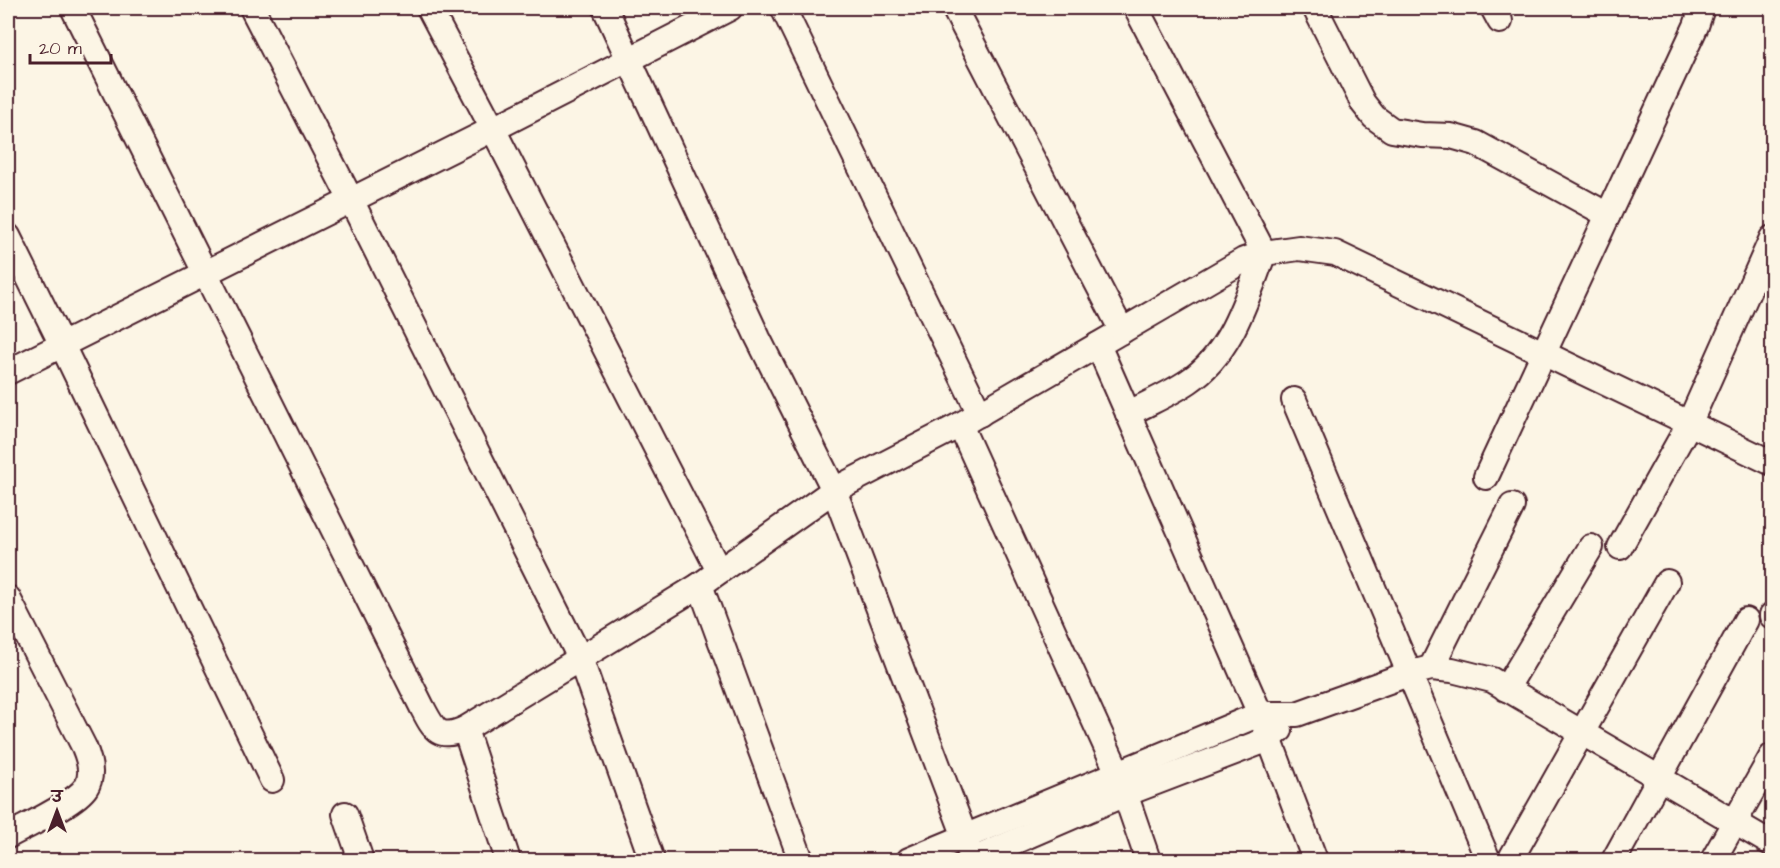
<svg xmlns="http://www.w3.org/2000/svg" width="1780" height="868" viewBox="0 0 1780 868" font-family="'Architects Daughter','Playpen Sans Deva',sans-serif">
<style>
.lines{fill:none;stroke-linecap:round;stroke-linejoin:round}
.minor-casing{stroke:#4a1f2b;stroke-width:28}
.minor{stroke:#fcf5e5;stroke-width:24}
</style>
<rect width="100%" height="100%" fill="#fcf5e5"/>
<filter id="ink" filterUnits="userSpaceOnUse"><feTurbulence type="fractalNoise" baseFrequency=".0167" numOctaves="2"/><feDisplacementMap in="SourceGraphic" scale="12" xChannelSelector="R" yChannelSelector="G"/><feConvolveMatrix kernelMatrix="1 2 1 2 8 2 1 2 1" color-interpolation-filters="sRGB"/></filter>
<g filter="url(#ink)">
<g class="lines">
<g class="minor-casing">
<g id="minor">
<path d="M73 8 422 707C434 730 438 740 465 729L700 585 834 490 960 425 1244 260 1264 253 1299 248 1335 253 1772 463"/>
<polyline points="252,8 351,200 580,658 652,860"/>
<polyline points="429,8 493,129 719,571"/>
<polyline points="605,8 758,338 834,490 965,837 972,860"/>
<polyline points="783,8 980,414"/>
<polyline points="954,8 1122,331"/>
<polyline points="1315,8 1363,103 1374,117 1392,130 1422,135 1451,136 1476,143 1608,215"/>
<polyline points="1493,8 1500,21"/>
<polyline points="8,236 62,345 272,780"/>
<polyline points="1098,345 1260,714 1315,860"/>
<polyline points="8,372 493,129 730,8"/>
<polyline points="1294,400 1488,860"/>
<path d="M1128 414C1148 403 1170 394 1189 381 1232 352 1246 299 1264 253L1136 8"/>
<polyline points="960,425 1118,773 1148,860"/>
<polyline points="1486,477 1696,26 1702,8"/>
<polyline points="1620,547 1689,424 1772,238"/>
<polyline points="700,585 801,860"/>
<path d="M8 598 84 747C89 759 94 775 86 787 76 803 26 826 8 836"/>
<polyline points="1772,616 1772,615"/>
<polyline points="1431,668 1512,506"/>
<polyline points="1506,689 1591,547"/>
<polyline points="465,729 508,860"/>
<polyline points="345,814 361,860"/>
<polyline points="909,860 1260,714 1297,714 1411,673 1431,668 1452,670 1492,680 1772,844"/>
<polyline points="972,860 1125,794 1269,739 1280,730"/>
<polyline points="1510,860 1667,582"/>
<polyline points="1614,860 1746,620"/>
<polyline points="1713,860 1772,756"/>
</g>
</g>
<use href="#minor" class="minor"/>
</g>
</g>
<rect width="1780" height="868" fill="none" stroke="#fcf5e5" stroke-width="30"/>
<rect x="15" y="15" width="1750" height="838" fill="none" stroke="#4a1f2b" stroke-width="2" filter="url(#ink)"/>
<g transform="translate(57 811)" stroke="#fcf5e5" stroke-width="4.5" paint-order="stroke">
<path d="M0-4.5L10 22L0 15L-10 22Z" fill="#4a1f2b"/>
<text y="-9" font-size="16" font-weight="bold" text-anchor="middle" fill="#4a1f2b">उ</text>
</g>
<path d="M30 54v9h81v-9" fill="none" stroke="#4a1f2b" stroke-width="3"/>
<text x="39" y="54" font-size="18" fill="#4a1f2b" stroke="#fcf5e5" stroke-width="4.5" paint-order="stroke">20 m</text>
</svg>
